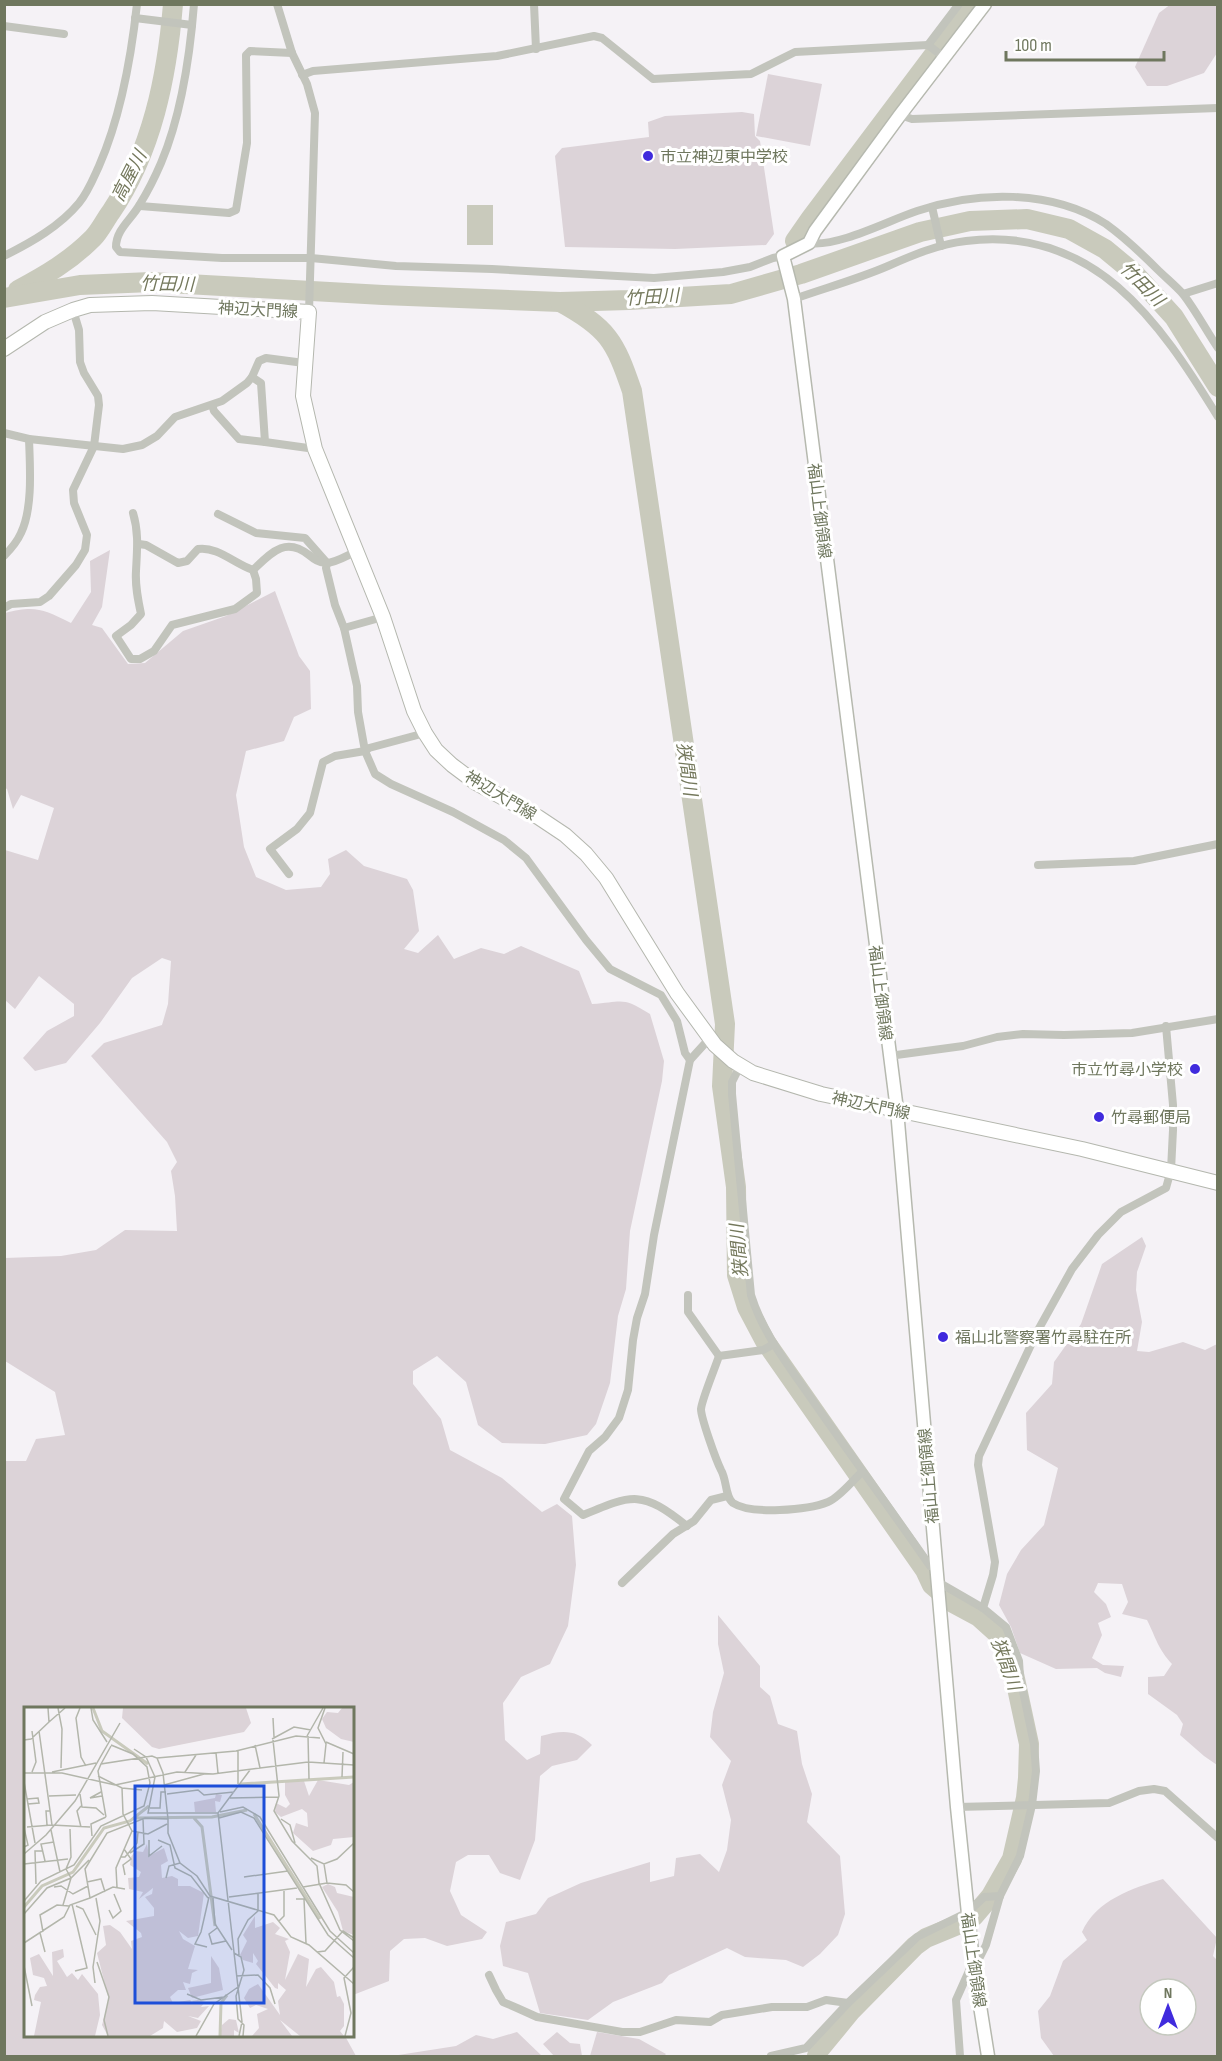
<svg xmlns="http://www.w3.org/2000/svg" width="1222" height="2061" viewBox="0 0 1222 2061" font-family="'Sofia Sans Condensed','Noto Sans JP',sans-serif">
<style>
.green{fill:#dcd3d8;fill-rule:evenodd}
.water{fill:#c9cabc}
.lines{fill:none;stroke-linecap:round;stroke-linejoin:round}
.river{stroke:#c9cabc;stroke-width:20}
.secondary-casing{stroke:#b6b9af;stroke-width:15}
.primary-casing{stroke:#b4b7ae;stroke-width:16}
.minor{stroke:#c2c4bc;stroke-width:8}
.secondary{stroke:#fff;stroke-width:12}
.primary{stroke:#fff;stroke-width:14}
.poi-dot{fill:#402bdd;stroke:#fff;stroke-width:2}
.labels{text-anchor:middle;stroke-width:6;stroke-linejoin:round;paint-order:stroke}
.poi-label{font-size:16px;fill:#6f775e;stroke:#fff;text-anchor:start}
.street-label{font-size:16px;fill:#6f775e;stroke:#fff}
.water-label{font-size:18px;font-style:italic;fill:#74785c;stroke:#fff}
.inset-river{fill:none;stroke:#c9cabc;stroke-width:3}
.inset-road{fill:none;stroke:#b3b6ab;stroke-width:1.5}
.view{fill:#1d4ed8;fill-opacity:0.15;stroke:#1d4ed8;stroke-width:3}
.inset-edge{fill:none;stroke:#6f775e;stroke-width:3}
</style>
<rect width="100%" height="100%" fill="#f5f2f6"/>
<g class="green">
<polygon points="1171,4 1217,5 1217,53 1204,73 1167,86 1147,86 1135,67 1159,13"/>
<polygon points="768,74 822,84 810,146 756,136"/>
<polygon points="742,112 754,114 755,136 760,141 774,234 766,245 675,249 565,247 555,156 562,148 649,137 648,122 665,116"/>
<path d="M110 550 102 607 92 625 102 628 128 664 145 663 183 631 226 616 275 591 299 656 310 671 311 709 294 717 284 741 246 751 236 795 244 847 256 877 286 890 321 887 330 874 328 859 346 850 364 866 407 879 413 890 419 931 404 949 418 953 438 935 454 959 481 948 504 954 521 946 579 971 592 1004C623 1002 622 996 650 1014L664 1061 662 1081 630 1231 626 1289 618 1316 610 1383 596 1424 587 1435 545 1444 502 1443 478 1425 466 1382 437 1356 413 1371V1384L441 1419 450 1450 502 1478 542 1512 557 1504 572 1516 576 1565 568 1626 550 1664 521 1677 503 1703 505 1740 527 1760 540 1754 541 1736C562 1730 576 1729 592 1745L577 1760 552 1766 540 1776 535 1840 520 1880 500 1873 489 1855H468L456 1862 450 1891 461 1915 487 1932 482 1939 447 1946 425 1938 404 1939 390 1951 389 1981 353 1995 352 1708H26V2036H345L356 2056H5V1461H26L36 1439 65 1435 55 1392 5 1361V1258L61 1256 96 1250 125 1230 177 1231 175 1196 171 1171 177 1162 167 1142 91 1056 104 1043 162 1025 168 1004 171 961 162 958 132 978 100 1023 66 1063 35 1071 23 1058 47 1031 74 1016V1004L39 976 15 1009 5 1000V850L38 860 54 808 21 795 13 809 7 789 5 788V613C35 605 43 609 71 623L91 592 90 561Z"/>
<path d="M1142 1237 1146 1246 1137 1272 1136 1290 1142 1322 1137 1351 1149 1352 1183 1342 1205 1350 1217 1344V1765L1204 1756 1180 1735 1183 1724 1177 1715 1148 1694V1677L1164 1676 1172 1664C1158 1649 1156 1638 1147 1620L1122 1614 1128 1602 1122 1584 1098 1583 1094 1592 1106 1604 1111 1617 1098 1623 1102 1635 1092 1658 1103 1665 1124 1666 1121 1677 1105 1673 1097 1668 1056 1669 1020 1653 1011 1627 999 1605 1007 1574 1021 1550 1044 1525 1058 1468 1027 1450 1026 1413 1052 1384 1054 1362 1081 1324 1102 1264Z"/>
<polygon points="718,1615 760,1666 760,1687 770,1696 778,1724 797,1731 802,1764 812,1794 807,1822 840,1856 845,1914 838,1935 820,1954 803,1967 786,1960 745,1957 727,1948 669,1975 662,1983 613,2002 588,2020 540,2013 528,1973 503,1966 500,1946 506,1922 536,1914 548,1898 581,1883 650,1862 650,1882 674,1876 676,1858 700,1854 719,1872 727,1850 731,1820 722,1785 731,1761 710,1737 713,1712 724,1673 718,1644"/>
<path d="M1163 1879 1217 1938 1213 1956 1218 1961 1217 2056H1054L1041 2038 1038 2011 1050 1996 1063 1961 1087 1940 1082 1932C1096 1900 1133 1888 1163 1879ZM1150 1989H1186V2025H1150Z"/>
<polygon points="517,2032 542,2056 392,2056 456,2046 476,2035 493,2039"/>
<polygon points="557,2032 570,2043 580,2044 582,2056 554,2056 543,2044"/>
<polygon points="597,2032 639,2039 666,2054 664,2056 590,2056"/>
</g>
<rect class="water" x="467" y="205" width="26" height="40"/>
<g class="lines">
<g class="river">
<polyline points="795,241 811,218 972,4"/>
<path d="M18 290C46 275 70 261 93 238 100 231 105 220 111 212 152 151 167 77 173 4"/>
<polyline points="4,298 80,285 151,282 383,295 560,302 629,300 731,294 801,274 920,232 970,221 1027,219 1069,229 1105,249 1134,273 1174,317 1218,387"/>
<path d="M560 302C608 328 615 341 632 391L725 1024 722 1086 736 1187 737 1275 747 1307 765 1341 925 1570 932 1585 953 1603 979 1617 999 1635 1014 1674 1029 1744 1028 1778 1026 1798 1012 1859 991 1896 974 1916 960 1924 926 1938 915 1946 851 2011 819 2050 817 2056"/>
</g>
<g class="secondary-casing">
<polyline id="secondary" points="985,4 900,115 815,231 809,243 783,256 794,299 897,1110 957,1807 973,1962 988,2056"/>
</g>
<g class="primary-casing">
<polyline id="primary" points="4,349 45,322 73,310 90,305 152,303 309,312 303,396 315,449 383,617 414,711 425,733 436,750 452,765 476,783 538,817 565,835 586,854 606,878 677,993 715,1045 733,1061 753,1073 821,1094 1082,1149 1218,1183"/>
</g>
<g class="minor">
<path d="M194 4C190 55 181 116 161 163 155 177 148 191 140 204 132 219 116 229 116 247L120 252 222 258H311L396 266 492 269 654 278 723 272 750 267 773 258 783 256"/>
<polyline points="277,4 292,53 307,84 315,113 309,312"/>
<polyline points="534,4 536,49"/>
<polyline points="135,18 192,25"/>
<polyline points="4,26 64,34"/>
<polyline points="928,45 959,4"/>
<polyline points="302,75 313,71 497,56 594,36 602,38 653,79 751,74 795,52 928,45 945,58"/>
<polyline points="900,115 912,119 1218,108"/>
<polyline points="140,206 229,213 236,210 247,143 246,55 250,51 292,53"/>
<polyline points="932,207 941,246"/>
<path d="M809 243C839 247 887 221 917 211 976 191 1051 189 1106 224 1124 237 1141 253 1157 269 1165 277 1175 285 1183 294 1196 311 1206 330 1218 348"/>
<path d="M4 256C32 242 60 226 79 203 88 192 93 179 99 166 121 116 131 59 137 4"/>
<polyline points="1183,294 1218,283"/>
<path d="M794 299C825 288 858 279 888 266 913 255 939 244 966 241 1094 225 1159 321 1218 417"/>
<polyline points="252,377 261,383 265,442 315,449"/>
<polyline points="212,405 214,411 239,439 265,442"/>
<polyline points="4,433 29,439 123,449 142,445 157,436 175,417 222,401 247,383 252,377 259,361 266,358 304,363"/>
<path d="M133 513C139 533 137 550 136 571 135 586 138 600 141 614L131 625 116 636 131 659H140L154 651 172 625 235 609 257 593 256 579 253 570"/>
<polyline points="218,514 256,533 305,538 327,563 326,568 335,605 344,628 357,686 358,712 365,751 375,774 391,784 453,812 504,840 526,858 586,940 610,969 661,995 677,1021 685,1053 690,1060"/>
<path d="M139 544 146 545 178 563 187 561 198 549C217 546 235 564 253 570 271 553 285 536 309 555 314 559 319 563 326 563 335 563 348 555 357 551"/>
<path d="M4 556C11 549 17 542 21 533 33 508 30 467 29 439"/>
<polyline points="4,608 11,604 40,602 49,596 76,565 85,550 87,535 74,503 73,490 94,446 99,405 98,396 84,373 80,362 79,330 73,310"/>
<polyline points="344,628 383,617"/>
<polyline points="1038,865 1134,861 1218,844"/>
<polyline points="289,874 270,849 297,829 310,813 323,762 335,756 365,751 369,748 425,733"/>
<polyline points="889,1056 963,1046 997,1037 1023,1034 1064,1035 1132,1033 1218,1019"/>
<path d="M740 1066 732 1082V1094L751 1295C763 1334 790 1368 813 1401 852 1457 892 1511 930 1566L936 1568"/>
<polyline points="688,1295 688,1312 719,1356"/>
<path d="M774 1344 763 1350 719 1356C715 1368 702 1399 701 1409 701 1418 716 1460 721 1470 727 1480 725 1497 733 1503 751 1515 808 1510 828 1502 840 1497 852 1481 862 1472"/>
<path d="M687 1526C642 1490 633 1494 583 1515L564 1499 589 1451 605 1437 619 1418 628 1390 633 1340 637 1318 645 1294 654 1235 690 1060 709 1039"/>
<polyline points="938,1582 983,1608 1006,1627 1019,1661 1020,1677 1034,1744 1036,1771 1032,1805 1020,1856 1000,1896 986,1945 980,1957 973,1962 956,2000 960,2056"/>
<polyline points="622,1583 673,1534 694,1521 711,1500 727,1496"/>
<polyline points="983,1608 993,1575 995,1562 978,1465 979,1456 1037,1332 1072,1269 1098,1235 1121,1212 1166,1188 1171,1170 1173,1130 1173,1105 1166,1026"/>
<polyline points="957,1807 1109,1803 1139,1791 1154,1789 1165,1791 1218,1838"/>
<polyline points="489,1975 496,1990 503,2002 517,2008 537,2017 622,2032 640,2032 676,2020 710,2022 722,2015 772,2007 807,2007 826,2000 848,2003"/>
<polyline points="771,2056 806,2048 848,2003 917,1937 968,1912 984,1897 1000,1896"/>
</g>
<use href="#secondary" class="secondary"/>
<use href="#primary" class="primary"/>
</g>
<g class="poi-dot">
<circle cx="648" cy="156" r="6"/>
<circle cx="1195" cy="1069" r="6"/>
<circle cx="1099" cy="1117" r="6"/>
<circle cx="943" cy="1337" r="6"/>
</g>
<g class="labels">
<g class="poi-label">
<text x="660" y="162">市立神辺東中学校</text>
<text x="1183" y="1075" text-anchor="end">市立竹尋小学校</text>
<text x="1111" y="1123">竹尋郵便局</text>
<text x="955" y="1343">福山北警察署竹尋駐在所</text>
</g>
<g class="street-label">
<text transform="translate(258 309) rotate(3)" y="6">神辺大門線</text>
<text transform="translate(820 511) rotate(83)" y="6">福山上御領線</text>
<text transform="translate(501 795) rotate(31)" y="6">神辺大門線</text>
<text transform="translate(881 993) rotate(83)" y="6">福山上御領線</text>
<text transform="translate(871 1105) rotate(12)" y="6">神辺大門線</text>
<text transform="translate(928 1476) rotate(-95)" y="6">福山上御領線</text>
<text transform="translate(974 1960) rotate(82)" y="6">福山上御領線</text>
</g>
<g class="water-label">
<text transform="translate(129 176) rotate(-63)" y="6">高屋川</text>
<text transform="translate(167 284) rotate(1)" y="6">竹田川</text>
<text transform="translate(1142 284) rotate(45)" y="6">竹田川</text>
<text transform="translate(652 297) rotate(-3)" y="6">竹田川</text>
<text transform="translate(687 769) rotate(82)" y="6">狭間川</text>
<text transform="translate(739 1251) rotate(-95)" y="6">狭間川</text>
<text transform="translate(1006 1664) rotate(70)" y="6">狭間川</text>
</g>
</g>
<g transform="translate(24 1707)">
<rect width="330" height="330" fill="#f5f2f6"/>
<path d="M99 1H222L227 16 220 25 135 42 128 40 98 11ZM318 1H330V35L317 32 302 21 298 12 303 5 314 6ZM294 73 325 78 330 75V130L309 132 307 138 289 144 269 126 272 116 284 120 283 106 278 102 257 110 251 105 252 96 262 101 266 97 261 88V75L280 74 285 89ZM192 87 198 88 196 95 191 94 192 105H171L170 95 191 91ZM123 137 125 149 140 141 144 154 137 158 138 171 148 169 154 172V179H166L180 186 174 229 164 231 155 224 159 232 171 239 164 262 174 263 168 266 166 277 159 275 162 283H154L146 290 149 296 166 293 170 297 168 294 174 293 181 295 177 300 185 299 174 311 164 309 177 314 173 321 153 325 140 314 139 321 126 329H84L78 318 85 293 73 246 82 238 79 219 86 218 96 225 108 242 107 234 118 230 117 226 102 214 130 209V201L121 190 128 187 129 181 115 192 119 185 105 182 104 171 115 170 117 165 106 158 107 150 111 144 119 145ZM304 177 311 180 313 186 330 190V228L319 224 314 205 298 180ZM231 209V221L249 215 256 221 251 227 265 232 261 234 266 245 261 273 274 247 285 252 282 280 292 262 297 260 310 275 313 290 316 289 320 297V319L316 324 320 329H276L256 313 268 329H228L235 321 233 307 244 302 232 298 226 301 220 291 225 282 234 277 256 308 254 294 262 283 254 276V282L251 281 232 257 234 254 229 246V256L219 253 216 248 223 234 219 228ZM39 242 40 250 33 254 43 270 48 266 54 273 58 267 74 287 76 308 71 329H10L17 295 10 293 11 288 16 280 23 279 20 271 9 268 6 251 15 247 29 269 28 245ZM187 249 195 261 199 283 168 291 164 281 187 276ZM205 312 212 313 215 326 210 323V329H196L198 318Z" fill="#dcd3d8"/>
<path class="inset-river" d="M69 1 78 24 124 57M216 77 330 70M230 107 296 212M112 111 188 110 223 103M170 111 178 120 191 219M0 200 18 179 49 165 80 121 106 114 125 99M196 329 197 296 203 288"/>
<path class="inset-road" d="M34 1 38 22 37 61M56 1 52 11 57 50 62 59M67 1 69 13 83 35M249 11 250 30M25 15 41 1M15 24 28 118 66 120M283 29 299 1M284 29 285 72M248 32 270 20 287 23M0 33 7 32 25 15 24 1M249 33 255 89 250 104 268 134 293 159 295 176 316 223 330 234M302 35 330 47M231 38 236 61M110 42 122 50 131 70 124 106H194M192 46 194 66M133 51 212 44 272 29 296 31M300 56 302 37 294 21 301 1M77 57 87 39M8 65 12 55 8 24M28 65 72 56M161 65 172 48M0 66H38L91 78 153 65 189 67 284 55 330 58M74 69 98 81 118 83M318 70 319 45M0 75 11 136M214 77V44M140 78 180 67M77 85 66 91 78 89M56 87 58 100 72 101 80 108M143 87 174 83 180 88 210 85M25 89 52 88M206 91 255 90M3 92 14 91 15 96 4 97M126 101H136L137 85H142M196 105 219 100 236 110 306 224 330 246M82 110 74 64 77 57 128 49 133 51 139 66 144 112M195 111 217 105 230 111 304 228 330 251M257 112 266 118 271 136M23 118 22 104H26M3 120 28 118M57 120 53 104 57 99M0 121 4 138 0 140M27 123 36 165M108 124 124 127 143 117M68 129 67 117 82 110M125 133V149L138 139M134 133 146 138 151 161 167 169 184 191M100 142 107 152 99 158 101 168M106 146 120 137 119 112M0 147 22 128 51 94 96 16M97 150H101L113 136 114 125M287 151 300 157 313 152 330 136M21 154 17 137 30 135M0 157 44 152M300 157 303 176M220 170 264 164M142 171 145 159 156 156M63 175 77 172 81 185M12 177 11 144H18M30 180 37 179 49 187 64 179M93 180 92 161 108 124 99 107 98 81M279 180 303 176 322 178 330 185M205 190 273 181M66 191 89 180 101 182M189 191 191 217 208 243M272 192H280L282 236M0 194 17 174 50 158 77 119 120 99 126 76 123 60 109 47 87 38M48 197 63 261 51 264M39 198 47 171 42 162 47 150 46 122M52 199 59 202 72 228M85 203 89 211 97 204 90 187M0 207 23 181 47 171 65 153M255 214 260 209V184M193 221 185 227 188 237 202 234M19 225 16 208 33 198 45 199M16 226 21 245M0 236 40 210 46 198 66 191 61 162 83 126 121 111 144 112V126L156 156 173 169 186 189 250 208 267 230 285 238 330 277M183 240 171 237 177 225 185 190M293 245 301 244 319 224 330 231M210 246 217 250 220 263 212 289 214 312 220 318 219 329M215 248 214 232 224 213 234 204V187M73 255 85 290 80 313 84 329M0 259 8 299M212 269 234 268 246 281 251 297M71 276 69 260 76 214 72 191M163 287 177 293 200 290M172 329 190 297 214 280M215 329 218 315 194 106 226 63M321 329 327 306 320 271 330 260"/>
<path class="view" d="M111 79H240V296H111Z"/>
<rect width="330" height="330" class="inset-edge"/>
</g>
<rect width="1222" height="2061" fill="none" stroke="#6f775e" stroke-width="12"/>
<g transform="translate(1168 2007)"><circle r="28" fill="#ffffff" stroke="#c5c9bf" stroke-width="1.5"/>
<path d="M0-4.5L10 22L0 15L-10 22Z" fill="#402bdd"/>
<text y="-9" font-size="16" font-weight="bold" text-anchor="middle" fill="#6f775e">N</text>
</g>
<path d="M1006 51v9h158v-9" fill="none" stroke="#6f775e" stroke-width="3"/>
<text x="1015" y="51" font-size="18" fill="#6f775e" stroke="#ffffff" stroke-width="4.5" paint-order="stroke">100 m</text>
</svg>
